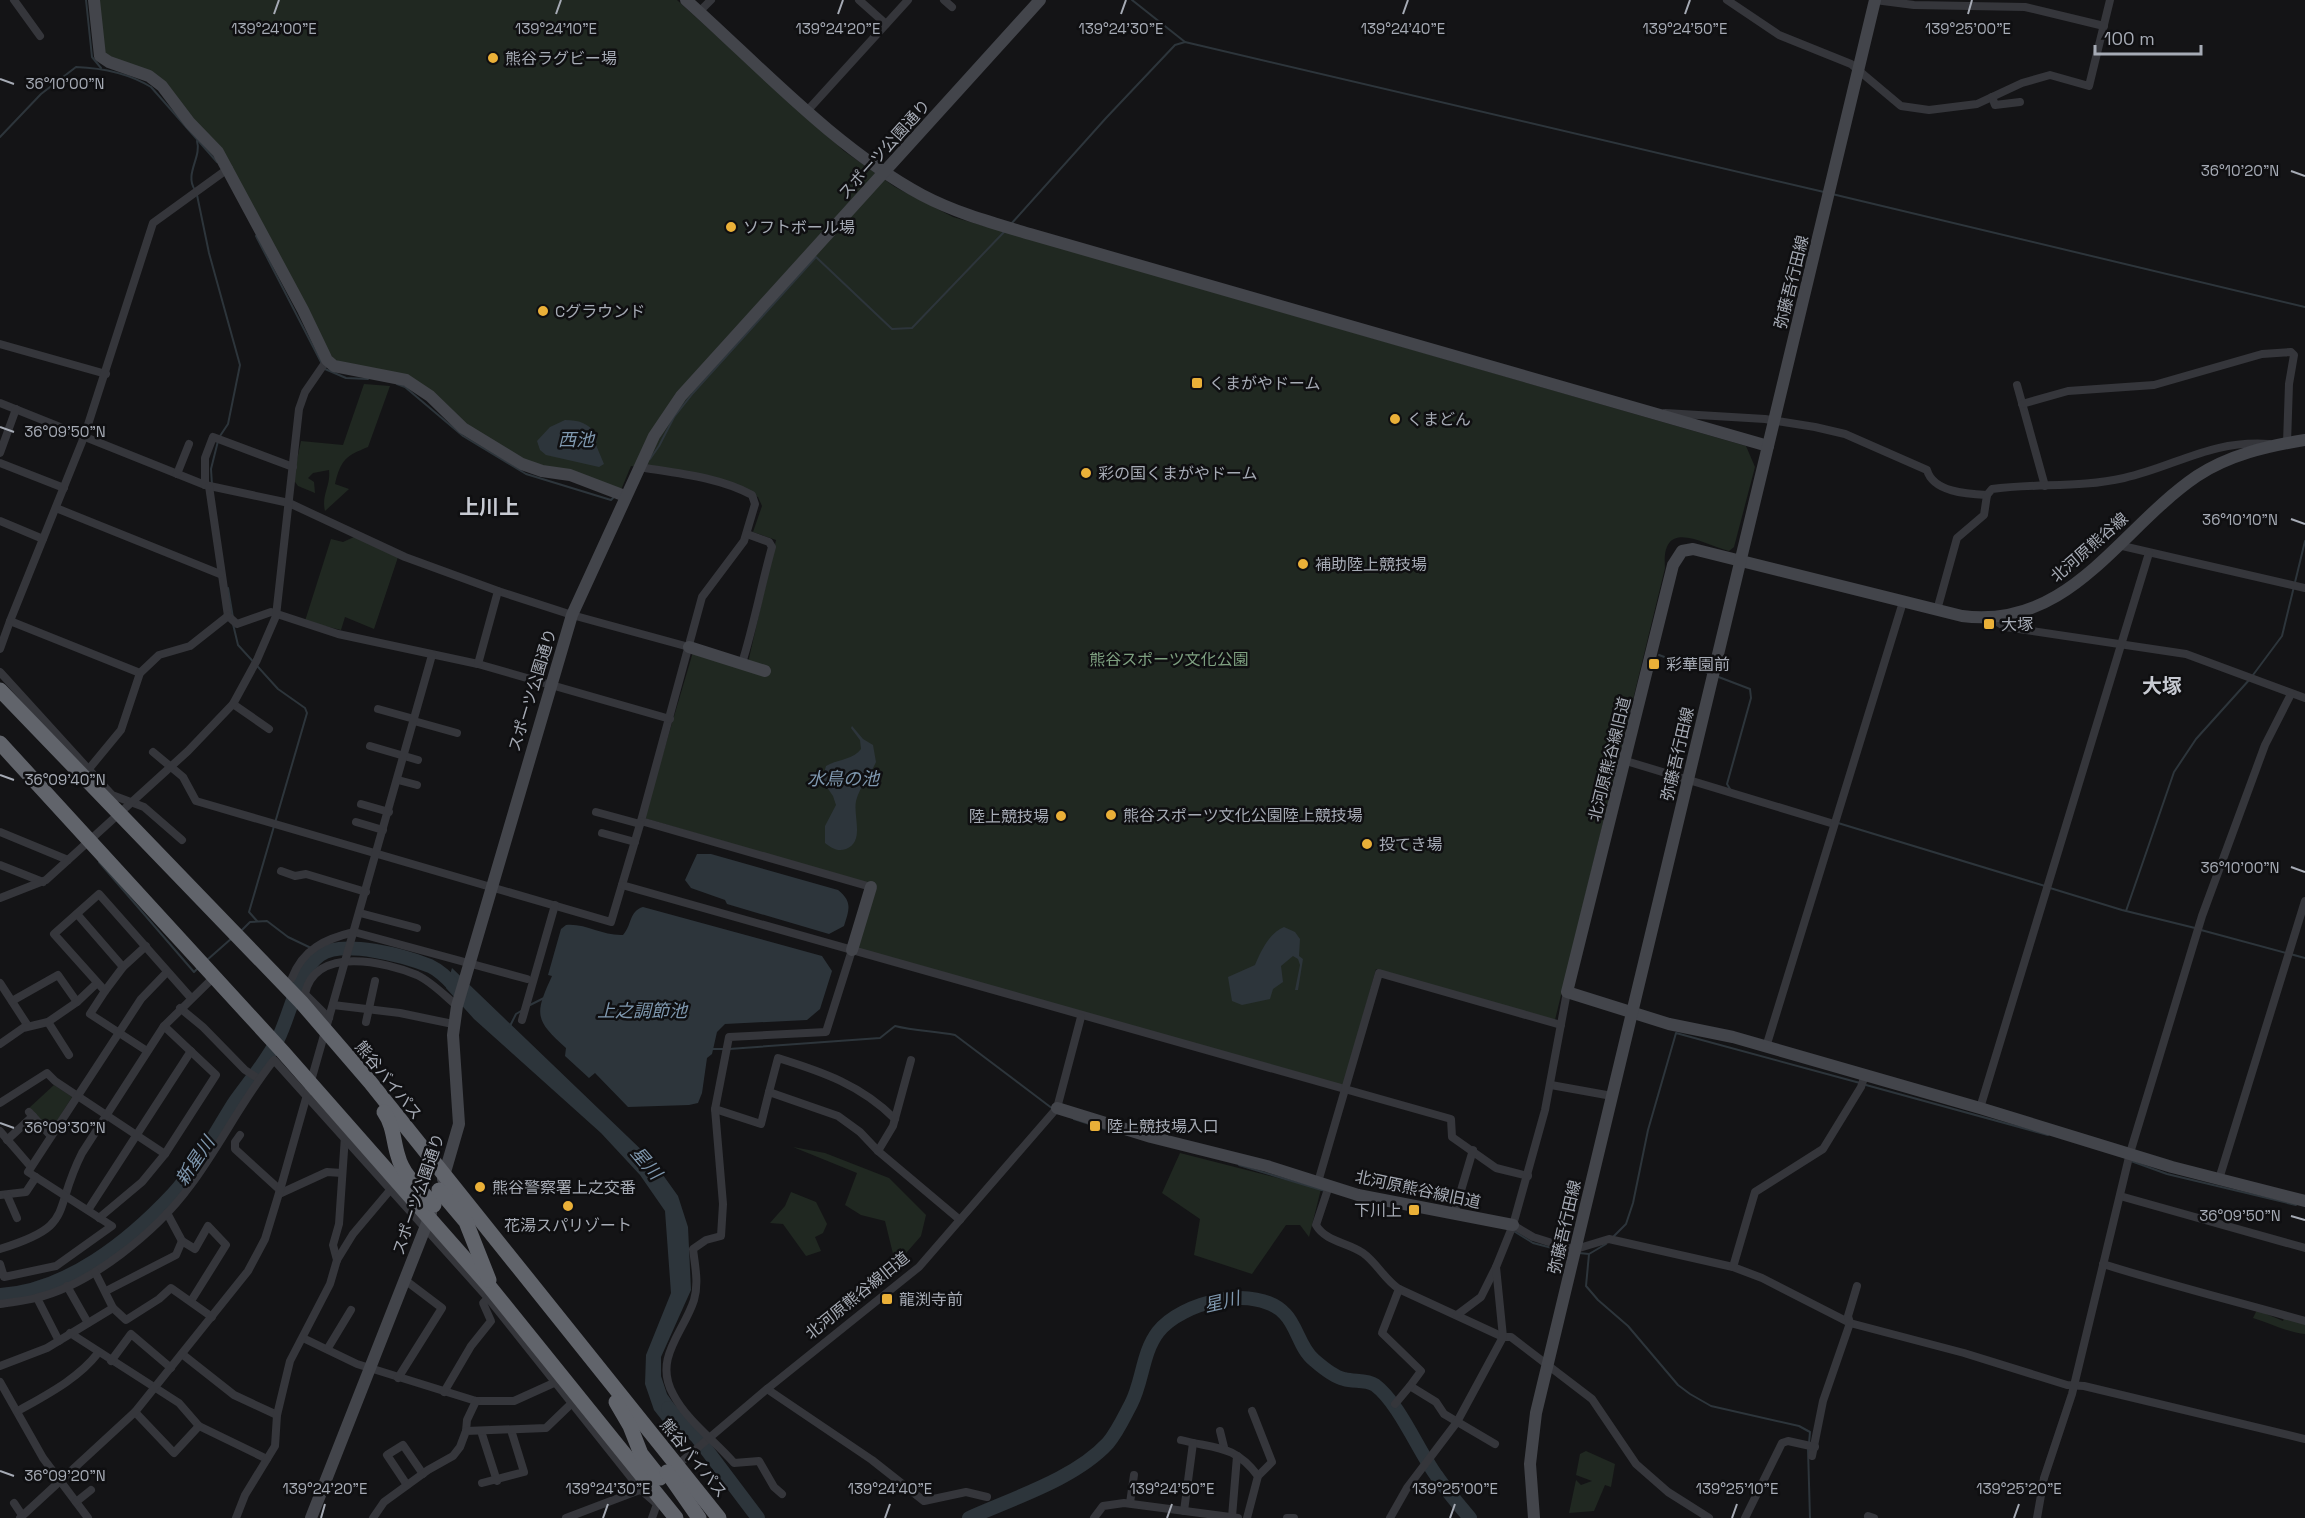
<svg xmlns="http://www.w3.org/2000/svg" width="2305" height="1518" viewBox="0 0 2305 1518" font-family="'Space Grotesk','Noto Sans JP',sans-serif">
<style>
.green{fill:#202821}
.water{fill:#2d353b}
.lines{fill:none;stroke-linecap:round;stroke-linejoin:round}
.stream{stroke:#2d353b;stroke-width:2}
.river{stroke:#2d353b;stroke-width:14}
.street{stroke:#35363b;stroke-width:8}
.secondary{stroke:#43454b;stroke-width:12}
.highway{stroke:#61646b;stroke-width:15}
.ticks{fill:none;stroke:#a6abb5;stroke-width:2}
.poi-dot{fill:#eab038;stroke:#0f0f11;stroke-width:2}
.labels{text-anchor:middle;stroke-width:5;stroke-linejoin:round;paint-order:stroke}
.poi-label{font-size:16px;fill:#a6abb5;stroke:#0f0f11;text-anchor:start}
.street-label{font-size:16px;fill:#a6abb5;stroke:#0f0f11}
.park-label{font-size:16px;fill:#7ea080;stroke:#0f0f11}
.water-label{font-size:18px;font-style:italic;fill:#7f98af;stroke:#0f0f11}
.quarter-label{font-size:20px;font-weight:bold;fill:#c7cad2;stroke:#0f0f11}
.ticks-label{font-size:15px;text-anchor:middle;fill:#a6abb5;stroke:#0f0f11;stroke-width:5;stroke-linejoin:round;paint-order:stroke}
</style>
<rect width="100%" height="100%" fill="#141416"/>
<g class="green">
<path d="M98 0H677L844 151 895 187 953 217 1746 446 1755 467 1734 547 1729 551C1702 544 1661 516 1665 568L1555 1020 1376 969 1343 1088 857 950 876 886 644 818 693 652 747 667 776 540 753 532 762 506 758 497 692 473 631 466 621 490 536 466 462 423 429 392 335 362 198 125 175 95 102 52Z"/>
<path d="M364 384 390 386 368 447C346 456 341 459 335 484L349 489 325 511C321 495 331 486 329 470L313 473 308 478 314 482 315 493 298 486 293 479 301 441 343 445Z"/>
<polygon points="354,537 398,557 374,629 345,617 341,630 305,621 331,539 343,542"/>
<polygon points="54,1085 72,1097 50,1132 28,1109"/>
<polygon points="793,1147 825,1153 889,1178 926,1215 921,1236 900,1260 894,1258 885,1221 861,1215 845,1205 857,1173"/>
<polygon points="1180,1153 1321,1189 1309,1237 1300,1225 1286,1225 1252,1274 1194,1255 1200,1219 1162,1193"/>
<polygon points="791,1192 816,1202 827,1224 823,1233 815,1237 821,1251 806,1256 783,1224 770,1223 785,1206"/>
<path d="M2257 1310 2283 1321 2285 1315 2305 1321V1334C2290 1333 2269 1323 2253 1318Z"/>
<polygon points="1586,1451 1615,1464 1611,1487 1605,1485 1594,1511 1569,1513 1576,1480 1581,1485 1592,1481 1576,1475 1580,1454"/>
</g>
<g class="water">
<path d="M565 420C579 420 588 423 597 435L596 445 604 464 599 467 546 455 540 450 537 441 550 427Z"/>
<path d="M852 726 863 739 873 745 876 762C870 776 860 786 856 801 853 816 865 842 846 849 837 852 832 848 825 843V826L836 805 833 796 822 780 826 766C838 759 853 760 861 749L860 740 851 728Z"/>
<path d="M697 854H711L838 890C853 902 849 910 844 926L829 934 727 904 725 900 691 888 685 880Z"/>
<path d="M643 907 822 956 832 971 820 1009 807 1020 725 1024 717 1032 712 1054 707 1058 702 1093 698 1103 689 1105 628 1107 595 1073 589 1078 565 1056 566 1048C535 1020 534 1015 552 976L548 975 561 929 566 925C585 923 603 936 623 935 632 925 629 911 643 907Z"/>
<path d="M1284 927 1295 932 1300 939 1299 956 1303 959 1298 990H1295L1300 965 1298 959 1293 956 1281 966 1283 982 1273 989 1270 999 1242 1005 1232 1001 1228 977 1255 965C1261 951 1269 933 1284 927Z"/>
<polygon points="452,968 653,1161 678,1196 688,1227 691,1290 661,1357 661,1376 667,1394 684,1418 672,1433 654,1410 645,1384 646,1355 671,1293 665,1211 640,1175 601,1133 474,1019 446,988"/>
</g>
<g class="lines">
<g class="stream">
<polyline points="86,0 92,57 101,68"/>
<polyline points="1132,0 1185,42"/>
<path d="M0 137 41 94 76 67C103 68 128 73 151 87L217 162"/>
<path d="M195 190C184 174 202 157 197 141"/>
<polyline points="1832,194 2305,307"/>
<polyline points="197,195 209,253 240,365 228,424 220,436"/>
<polyline points="1011,224 1106,118 1175,45 1185,42 1824,192"/>
<polyline points="256,236 322,364"/>
<polyline points="325,369 346,378 368,379"/>
<polyline points="397,384 405,387 463,436 526,474 611,500 615,496"/>
<polyline points="650,459 659,446 674,417 693,393 816,257 892,329 912,328 1005,231"/>
<polyline points="212,485 211,469 218,441"/>
<polyline points="228,588 233,618"/>
<polyline points="233,624 238,645 278,689 305,708 307,713 249,912 257,921"/>
<polyline points="1659,655 1708,673"/>
<polyline points="2253,675 2282,636 2305,541"/>
<polyline points="1716,676 1750,689 1751,698 1727,784 1730,789"/>
<polyline points="1838,823 2045,886"/>
<polyline points="99,862 194,972 198,968"/>
<polyline points="2050,888 2122,910 2195,928"/>
<polyline points="2126,911 2174,772 2196,739 2250,679"/>
<polyline points="2201,930 2305,958"/>
<polyline points="241,931 250,922 267,921 288,937 311,948"/>
<polyline points="207,960 232,938"/>
<polyline points="528,1006 544,998"/>
<polyline points="509,1028 516,1014 521,1011"/>
<polyline points="711,1049 723,1049"/>
<path d="M729 1049 880 1038 895 1026C915 1031 935 1031 955 1035L1053 1109"/>
<polyline points="1866,1085 2048,1135"/>
<polyline points="1074,1119 1114,1132"/>
<polyline points="2131,1161 2167,1174 2296,1205"/>
<polyline points="1239,1165 1325,1191"/>
<polyline points="1512,1230 1533,1243 1571,1253"/>
<polyline points="1613,1237 1626,1224 1633,1203 1648,1130 1676,1033 1860,1083"/>
<polyline points="1579,1253 1589,1254 1606,1244"/>
<polyline points="1589,1254 1586,1286 1598,1300 1628,1326 1678,1385 1690,1394 1711,1406 1799,1426 1810,1432 1809,1443"/>
<polyline points="1808,1449 1810,1518"/>
</g>
<g class="river">
<path d="M0 1295C67 1291 129 1241 173 1194 197 1168 215 1133 234 1103 249 1082 266 1062 278 1039 290 1015 298 970 320 955 343 939 405 956 430 966 443 972 451 983 461 993"/>
<polyline points="668,1408 697,1437 758,1518"/>
<path d="M969 1518C1013 1498 1075 1479 1108 1443 1118 1431 1124 1417 1131 1404 1143 1381 1142 1353 1158 1332 1181 1302 1256 1283 1285 1314 1297 1326 1300 1349 1314 1360 1322 1367 1334 1377 1344 1379 1354 1382 1366 1379 1375 1385 1399 1403 1418 1450 1436 1475 1446 1490 1458 1504 1470 1518"/>
</g>
<g class="street">
<polyline points="14,0 40,36"/>
<polyline points="859,0 886,24"/>
<polyline points="944,0 952,7"/>
<polyline points="1727,0 1779,35 1851,64 1901,106 1929,110 1977,104 2022,83 2050,75 2089,86 2110,0"/>
<polyline points="1875,0 1914,5 2025,7 2104,26"/>
<polyline points="699,12 711,0"/>
<polyline points="1992,97 1995,105 2020,102"/>
<polyline points="808,110 908,0"/>
<polyline points="0,344 106,374"/>
<polyline points="2017,385 2045,486"/>
<polyline points="0,403 205,485 289,503 405,557 498,591 572,615 689,647"/>
<polyline points="2022,404 2068,391 2154,385 2262,354 2291,352 2294,355 2289,384 2287,443"/>
<path d="M1665 413 1765 419 1815 427 1845 434 1927 470C1933 492 1967 494 1987 495"/>
<polyline points="0,453 16,409"/>
<polyline points="0,463 64,488"/>
<path d="M639 467C676 473 719 477 752 495L755 504 744 541 702 597 641 821 871 887"/>
<polyline points="177,474 189,444"/>
<polyline points="205,485 205,458 213,437 293,467"/>
<polyline points="209,486 228,616 237,624 271,612 338,634 478,664 670,719"/>
<polyline points="56,508 220,574"/>
<polyline points="0,521 43,539"/>
<polyline points="2118,545 2305,588"/>
<path d="M1937 610 1957 538 1984 515 1987 495 1992 489C2036 483 2080 488 2124 478 2177 466 2210 440 2269 444"/>
<polyline points="1991,618 2005,627 2186,654 2305,698"/>
<polyline points="0,649 10,621"/>
<path d="M742 663C754 625 761 586 772 547L769 542 747 534"/>
<polyline points="478,664 498,591"/>
<polyline points="0,672 112,795 144,807 182,840"/>
<polyline points="140,673 10,621 84,437 153,223 229,168"/>
<polyline points="233,704 269,729"/>
<polyline points="378,709 414,719"/>
<polyline points="414,721 457,733"/>
<polyline points="370,746 418,760"/>
<polyline points="153,752 183,777 196,801 611,922 641,821"/>
<polyline points="1626,761 1834,824"/>
<polyline points="88,770 121,730 140,673 159,655 190,646 228,616"/>
<polyline points="398,780 417,785"/>
<polyline points="361,804 389,812"/>
<polyline points="596,812 640,824"/>
<polyline points="356,822 383,830"/>
<polyline points="0,832 68,860"/>
<polyline points="602,833 635,842"/>
<polyline points="0,865 43,882"/>
<polyline points="281,871 295,876 306,874 366,892"/>
<polyline points="622,885 1451,1119 1452,1137 1496,1168 1528,1176"/>
<polyline points="0,898 46,880 188,751 233,704 257,660 276,616 299,409 305,392 327,360"/>
<polyline points="360,913 417,928"/>
<polyline points="77,914 123,967"/>
<path d="M292 978C303 949 325 939 354 932L527 979"/>
<polyline points="0,983 28,1026"/>
<polyline points="105,991 123,967 146,946"/>
<polyline points="12,1001 58,975 77,1002"/>
<polyline points="333,1005 400,1013 453,1024"/>
<polyline points="180,1008 203,1027 245,1070 259,1079"/>
<path d="M329 1018 305 994C315 945 386 962 417 975 432 982 445 996 457 1006"/>
<polyline points="522,1020 555,905"/>
<polyline points="48,1022 69,1055"/>
<polyline points="366,1022 375,981"/>
<polyline points="0,1044 23,1028 48,1022 77,1002 97,983"/>
<polyline points="1766,1047 1903,602"/>
<polyline points="147,1051 90,1014 105,991 54,934 99,894 191,998"/>
<polyline points="1551,1085 1612,1096"/>
<path d="M769 1092 778 1058C823 1072 861 1085 895 1119"/>
<polyline points="0,1103 47,1073 55,1081 165,1154"/>
<polyline points="1980,1108 2149,553"/>
<polyline points="715,1109 761,1124 769,1092 838,1116 860,1132 878,1151 960,1220"/>
<polyline points="29,1112 51,1136"/>
<polyline points="0,1131 31,1167"/>
<polyline points="240,1135 235,1142 235,1149 280,1190"/>
<polyline points="7,1140 33,1116"/>
<polyline points="878,1151 893,1126 911,1060"/>
<polyline points="2219,1179 2305,901"/>
<polyline points="1318,1182 1379,973 1561,1025"/>
<path d="M1329 1186 1316 1225C1326 1242 1347 1242 1363 1253 1377 1263 1385 1280 1399 1289L1503 1337H1511L1592 1399 1636 1464 1668 1492 1709 1518"/>
<polyline points="279,1194 327,1172 342,1173"/>
<polyline points="0,1195 26,1192 36,1177"/>
<polyline points="7,1195 17,1218"/>
<polyline points="2120,1196 2305,1248"/>
<polyline points="88,1210 191,1051"/>
<polyline points="167,1213 182,1241 195,1249 208,1226 226,1245 191,1301"/>
<polyline points="1454,1214 1473,1150"/>
<polyline points="99,1218 142,1182 165,1154 216,1075 164,1026"/>
<polyline points="1513,1225 1533,1237 1568,1248 1576,1249 1609,1239 1733,1267 1762,1278 1850,1323 1964,1353 2067,1385 2084,1386 2305,1439"/>
<path d="M0 1249C77 1225 51 1214 82 1153L164 1026 213 978"/>
<polyline points="337,1260 333,1245 339,1224 345,1136"/>
<polyline points="0,1264 4,1277 56,1266 112,1226 28,1172 141,999 167,972"/>
<path d="M2103 1264C2170 1285 2238 1302 2305 1321"/>
<polyline points="1733,1267 1755,1192 1823,1149 1861,1087 1865,1075"/>
<polyline points="67,1286 88,1323"/>
<polyline points="1399,1289 1382,1333 1421,1371 1410,1386 1436,1402 1444,1414 1495,1444"/>
<polyline points="106,1291 176,1255 182,1241"/>
<polyline points="37,1298 59,1341"/>
<path d="M0 1304C12 1302 25 1301 36 1298 91 1285 157 1231 190 1186 220 1146 242 1100 274 1060L488 1298 641 1490 657 1504 652 1518"/>
<polyline points="113,1308 126,1320 159,1299 171,1288 212,1317"/>
<polyline points="1457,1315 1481,1297 1496,1267"/>
<polyline points="70,1333 179,1403 199,1426 267,1459"/>
<polyline points="303,1338 357,1364 476,1401 514,1401 556,1382"/>
<polyline points="328,1348 351,1310"/>
<polyline points="182,1354 234,1395 277,1415"/>
<polyline points="111,1361 131,1334 171,1368"/>
<polyline points="0,1366 47,1348 113,1308 95,1272"/>
<polyline points="398,1378 442,1308 405,1280"/>
<polyline points="0,1382 43,1458 88,1518"/>
<polyline points="767,1389 872,1460 924,1501 966,1492 987,1497"/>
<polyline points="444,1392 471,1346 491,1321 483,1303 488,1298"/>
<polyline points="1395,1404 1410,1386"/>
<path d="M18 1411C46 1395 78 1379 98 1353"/>
<polyline points="1252,1411 1272,1462 1258,1476"/>
<polyline points="135,1412 174,1453 199,1426"/>
<polyline points="466,1431 467,1420 476,1401"/>
<polyline points="481,1431 497,1481"/>
<polyline points="1220,1431 1224,1447"/>
<path d="M1181 1440C1215 1449 1234 1444 1258 1476L1247 1518"/>
<polyline points="1812,1456 1823,1401 1850,1323 1848,1316 1857,1286"/>
<polyline points="675,1467 767,1389 919,1267 1057,1108 1081,1017"/>
<polyline points="482,1483 524,1472 511,1430"/>
<polyline points="407,1485 387,1455 403,1445 423,1474"/>
<path d="M782 1494 774 1487 759 1461 734 1463C715 1441 687 1421 673 1394 653 1358 684 1332 694 1300 699 1283 695 1266 693 1249L706 1240 721 1236 723 1204 715 1109 729 1037 826 1032 852 950"/>
<polyline points="76,1502 91,1490"/>
<polyline points="14,1503 22,1515"/>
<polyline points="1130,1503 1134,1475"/>
<polyline points="1184,1511 1193,1443"/>
<polyline points="1868,1516 1874,1518"/>
<polyline points="1232,1517 1237,1456"/>
<polyline points="20,1518 135,1412 248,1271 265,1239 280,1190 432,655"/>
<polyline points="236,1518 245,1495 275,1446 277,1415 290,1361 330,1284 337,1260 353,1234 391,1189"/>
<polyline points="373,1518 384,1502 428,1470 453,1456 460,1447 466,1431 546,1428 572,1403"/>
<polyline points="566,1518 645,1488"/>
<polyline points="1094,1518 1103,1506 1124,1503 1238,1518"/>
<polyline points="1287,1518 1294,1518"/>
<polyline points="1390,1518 1407,1488 1457,1422 1503,1337 1496,1267 1513,1225 1545,1110 1567,992"/>
<polyline points="1745,1518 1782,1443 1788,1441 1815,1447"/>
<polyline points="2037,1518 2044,1478 2072,1394 2130,1153 2202,916 2265,745 2291,694"/>
</g>
<g class="secondary">
<polyline points="94,0 100,56 109,62 149,76 162,86 190,123 218,152 303,310 327,360 334,366 406,380 430,396 463,428 522,464 542,471 570,475 625,496"/>
<path d="M686 0C760 66 835 148 922 195 956 213 993 223 1030 234L1768 446"/>
<path d="M2305 440C2267 446 2229 455 2197 476 2119 529 2070 630 1962 616L1693 549 1682 551 1673 565 1567 992 1669 1024 1733 1037 1980 1108 2172 1167 2305 1201"/>
<polyline points="689,647 765,671"/>
<polyline points="852,950 871,887"/>
<polyline points="1057,1108 1151,1137 1267,1166 1358,1195 1513,1225"/>
<polyline points="443,1179 459,1124 453,1035 457,1006 572,615 654,436 681,396 1040,0"/>
<polyline points="311,1518 431,1213"/>
<polyline points="1534,1518 1530,1464 1536,1413 1875,0"/>
</g>
<g class="highway">
<polyline points="0,690 301,1002 370,1082 719,1518"/>
<polyline points="0,743 283,1052 489,1286 676,1518"/>
<path d="M384 1112C394 1126 393 1141 398 1156 403 1176 421 1190 434 1205"/>
<polyline points="439,1190 466,1222 489,1280"/>
<polyline points="616,1402 630,1426 641,1454 660,1478"/>
<polyline points="667,1472 699,1518"/>
</g>
</g>
<path class="ticks" d="M274 14 279 0M556 14 561 0M838 14 843 0M1121 14 1126 0M1403 14 1408 0M1685 14 1690 0M1968 14 1972 0M0 79 14 84M2291 171 2305 176M0 427 14 432M2291 519 2305 524M0 775 14 780M2291 867 2305 872M0 1123 14 1128M2291 1216 2305 1220M0 1471 14 1476M321 1518 325 1504M603 1518 608 1504M885 1518 890 1504M1167 1518 1172 1504M1450 1518 1455 1504M1732 1518 1737 1504M2014 1518 2019 1504"/>
<g class="poi-dot">
<circle cx="493" cy="58" r="6"/>
<circle cx="731" cy="227" r="6"/>
<circle cx="543" cy="311" r="6"/>
<rect x="1191" y="377" width="12" height="12" rx="3"/>
<circle cx="1395" cy="419" r="6"/>
<circle cx="1086" cy="473" r="6"/>
<circle cx="1303" cy="564" r="6"/>
<rect x="1983" y="618" width="12" height="12" rx="3"/>
<rect x="1648" y="658" width="12" height="12" rx="3"/>
<circle cx="1111" cy="815" r="6"/>
<circle cx="1061" cy="816" r="6"/>
<circle cx="1367" cy="844" r="6"/>
<rect x="1089" y="1120" width="12" height="12" rx="3"/>
<circle cx="480" cy="1187" r="6"/>
<circle cx="568" cy="1206" r="6"/>
<rect x="1408" y="1204" width="12" height="12" rx="3"/>
<rect x="881" y="1293" width="12" height="12" rx="3"/>
</g>
<g class="labels">
<g class="poi-label">
<text x="505" y="64">熊谷ラグビー場</text>
<text x="743" y="233">ソフトボール場</text>
<text x="555" y="317">Cグラウンド</text>
<text x="1209" y="389">くまがやドーム</text>
<text x="1407" y="425">くまどん</text>
<text x="1098" y="479">彩の国くまがやドーム</text>
<text x="1315" y="570">補助陸上競技場</text>
<text x="2001" y="630">大塚</text>
<text x="1666" y="670">彩華園前</text>
<text x="1123" y="821">熊谷スポーツ文化公園陸上競技場</text>
<text x="1049" y="822" text-anchor="end">陸上競技場</text>
<text x="1379" y="850">投てき場</text>
<text x="1107" y="1132">陸上競技場入口</text>
<text x="492" y="1193">熊谷警察署上之交番</text>
<text x="1402" y="1216" text-anchor="end">下川上</text>
<text x="568" y="1231" text-anchor="middle">花湯スパリゾート</text>
<text x="899" y="1305">龍渕寺前</text>
</g>
<g class="street-label">
<text transform="translate(884 149) rotate(-48)" y="6">スポーツ公園通り</text>
<text transform="translate(1791 282) rotate(-76)" y="6">弥藤吾行田線</text>
<text transform="translate(2089 547) rotate(-41)" y="6">北河原熊谷線</text>
<text transform="translate(532 690) rotate(-73)" y="6">スポーツ公園通り</text>
<text transform="translate(1677 754) rotate(-77)" y="6">弥藤吾行田線</text>
<text transform="translate(1609 759) rotate(-76)" y="6">北河原熊谷線旧道</text>
<text transform="translate(389 1080) rotate(51)" y="6">熊谷バイパス</text>
<text transform="translate(1418 1189) rotate(12)" y="6">北河原熊谷線旧道</text>
<text transform="translate(418 1194) rotate(-71)" y="6">スポーツ公園通り</text>
<text transform="translate(1564 1227) rotate(-77)" y="6">弥藤吾行田線</text>
<text transform="translate(857 1295) rotate(-39)" y="6">北河原熊谷線旧道</text>
<text transform="translate(694 1458) rotate(51)" y="6">熊谷バイパス</text>
</g>
<g class="park-label">
<text x="1169" y="665">熊谷スポーツ文化公園</text>
</g>
<g class="water-label">
<text x="576" y="446">西池</text>
<text x="843" y="785">水鳥の池</text>
<text x="642" y="1017">上之調節池</text>
<text transform="translate(195 1161) rotate(-56)" y="6">新星川</text>
<text transform="translate(646 1163) rotate(49)" y="6">星川</text>
<text transform="translate(1222 1302) rotate(-13)" y="6">星川</text>
</g>
<g class="quarter-label">
<text x="489" y="514">上川上</text>
<text x="2162" y="693">大塚</text>
</g>
</g>
<g class="ticks-label">
<text x="556" y="34">139°24'10"E</text>
<text x="838" y="34">139°24'20"E</text>
<text x="1121" y="34">139°24'30"E</text>
<text x="1403" y="34">139°24'40"E</text>
<text x="1685" y="34">139°24'50"E</text>
<text x="1968" y="34">139°25'00"E</text>
<text x="274" y="34">139°24'00"E</text>
<text x="65" y="89">36°10'00"N</text>
<text x="2240" y="176">36°10'20"N</text>
<text x="65" y="437">36°09'50"N</text>
<text x="2240" y="525">36°10'10"N</text>
<text x="65" y="785">36°09'40"N</text>
<text x="2240" y="873">36°10'00"N</text>
<text x="65" y="1133">36°09'30"N</text>
<text x="2240" y="1221">36°09'50"N</text>
<text x="65" y="1481">36°09'20"N</text>
<text x="325" y="1494">139°24'20"E</text>
<text x="608" y="1494">139°24'30"E</text>
<text x="890" y="1494">139°24'40"E</text>
<text x="1172" y="1494">139°24'50"E</text>
<text x="1455" y="1494">139°25'00"E</text>
<text x="1737" y="1494">139°25'10"E</text>
<text x="2019" y="1494">139°25'20"E</text>
</g>
<path d="M2095 45v9h106v-9" fill="none" stroke="#a6abb5" stroke-width="3"/>
<text x="2104" y="45" font-size="18" fill="#a6abb5" stroke="#0f0f11" stroke-width="4.5" paint-order="stroke">100 m</text>
</svg>
